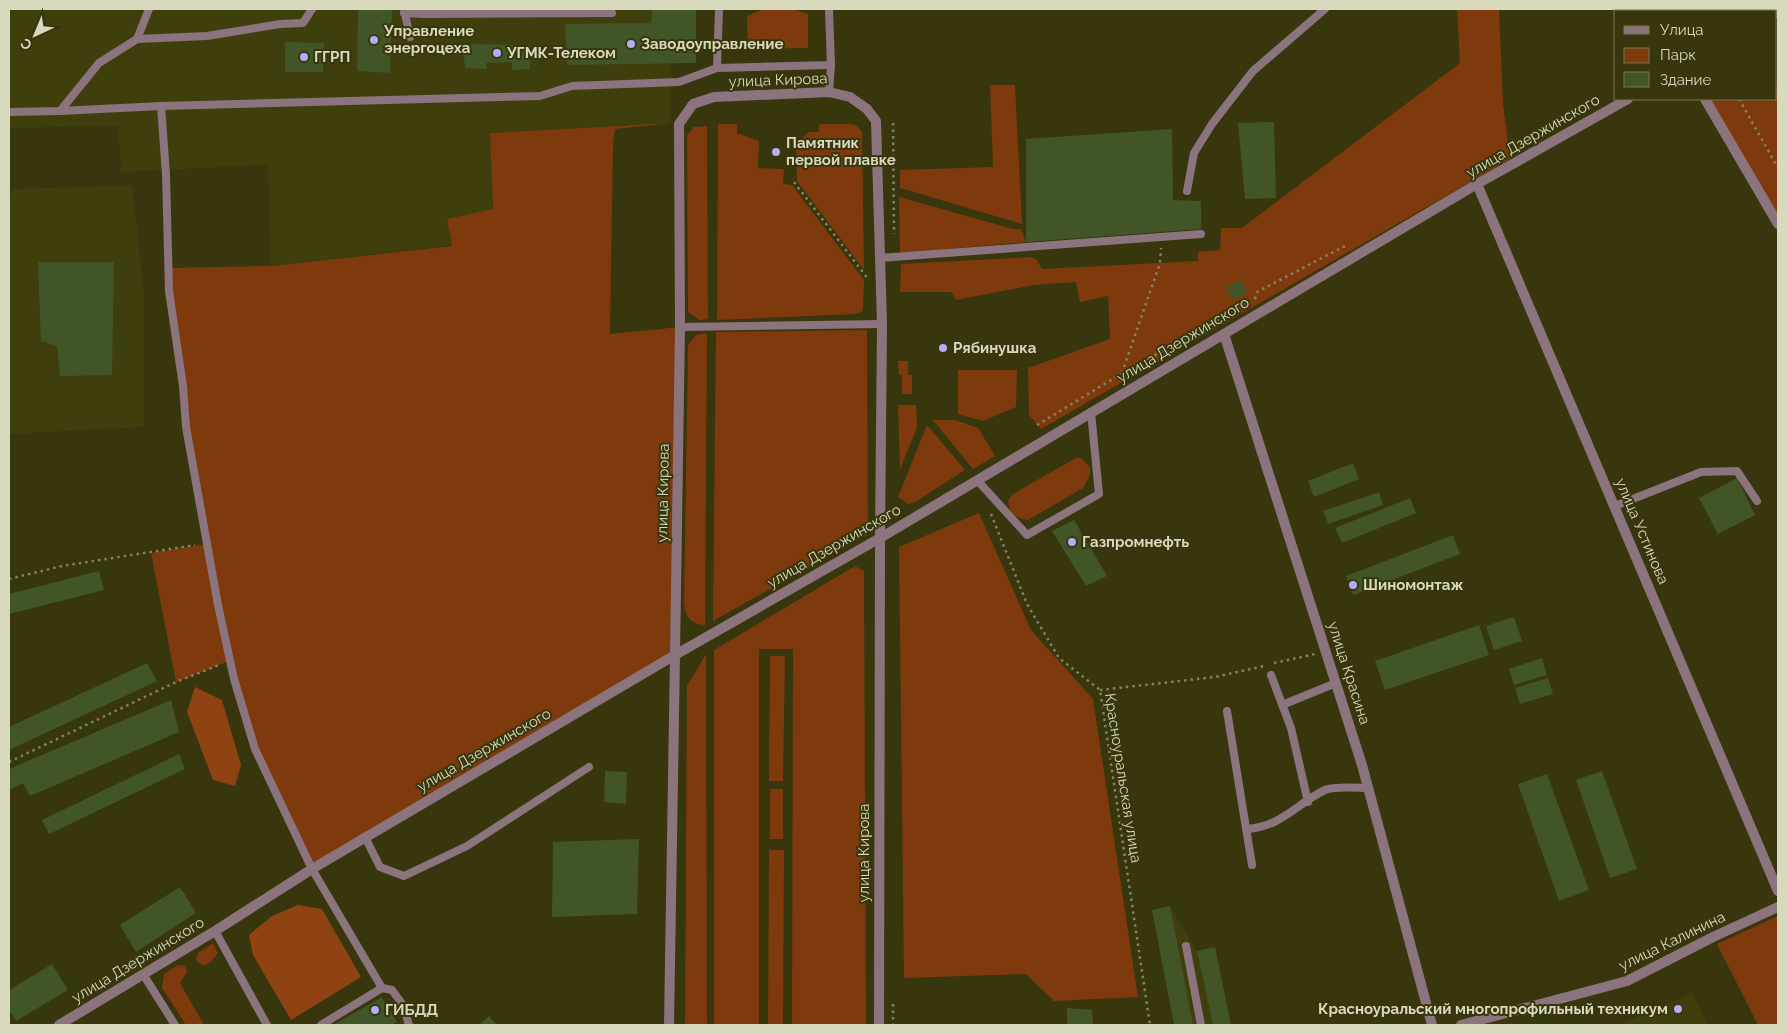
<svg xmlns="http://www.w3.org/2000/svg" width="1787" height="1034" viewBox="0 0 1787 1034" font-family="Raleway,sans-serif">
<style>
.built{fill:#3f3e0d}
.green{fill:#7e3a0d}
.forest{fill:#8f4313}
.building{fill:#425527}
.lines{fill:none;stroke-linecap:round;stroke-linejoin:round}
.path{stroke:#848462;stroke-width:2.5;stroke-dasharray:2.5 4;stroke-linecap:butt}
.service{stroke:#8c747f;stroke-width:8}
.minor{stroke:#8c747f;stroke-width:10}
.tertiary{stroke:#8c747f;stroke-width:10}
.poi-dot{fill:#b4acf9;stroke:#37360d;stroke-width:2}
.labels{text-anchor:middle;stroke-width:4;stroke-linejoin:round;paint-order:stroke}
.poi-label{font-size:15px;font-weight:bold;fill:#d8d9bd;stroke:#37360d;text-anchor:start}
.street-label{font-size:15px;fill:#d8d9bd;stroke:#37360d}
</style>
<rect width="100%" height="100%" fill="#37360d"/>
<g class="built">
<polygon points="9,9 672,9 671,123 490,133 493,209 447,219 452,245 271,266 268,165 121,172 118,126 9,128"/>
<polygon points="132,185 144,292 144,427 9,434 9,196 13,189"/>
<polygon points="1170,906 1197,951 1215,947 1231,1025 1174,1025 1152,910"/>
<polygon points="1693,993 1707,1025 1618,1025"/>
</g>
<g class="green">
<polygon points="764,9 793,9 808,14 808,48 748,49 747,16"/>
<polygon points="1457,9 1499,9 1503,104 1510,159 1041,429 1029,415 1028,368 1110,339 1108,296 1080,302 1076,282 1034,285 956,300 951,292 900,292 901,264 1032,257 1037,260 1042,269 1198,261 1198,252 1220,250 1221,228 1242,228 1460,63"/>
<polygon points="1776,84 1778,89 1778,224 1705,99 1776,99"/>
<polygon points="990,85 1015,85 1022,224 900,188 900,170 993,167"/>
<polygon points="671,123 615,129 613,145 610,334 680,327 675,655 312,869 255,749 229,661 176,682 151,553 206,544 197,493 168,268 271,266 452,246 447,219 493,209 490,133"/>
<polygon points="718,124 737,124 737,133 759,141 758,168 784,169 783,184 792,185 864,280 863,311 856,314 717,320"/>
<polygon points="819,124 851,124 856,125 862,132 864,270 797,181 796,142 810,132 819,132"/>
<polygon points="707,126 708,319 699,320 688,312 687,135 694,127"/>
<polygon points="899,197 1013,229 1021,229 1026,242 900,253"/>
<polygon points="867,330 868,534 713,621 716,332"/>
<path d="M707 333 705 625C691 624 686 618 684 604L688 345 696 335Z"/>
<polygon points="898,361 908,361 908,375 912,375 912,394 902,394 902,375 899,375"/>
<polygon points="958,370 1017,370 1016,407 983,421 958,414"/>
<polygon points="898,405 916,405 917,428 900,469"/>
<polygon points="933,420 955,420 978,428 995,456 973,469"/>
<polygon points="927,425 965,470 915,502 908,504 898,497"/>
<path d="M1076 458H1082L1090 468V475L1083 488 1028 520C1014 517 1010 514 1008 500L1013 494Z"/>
<polygon points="979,513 1031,630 1093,699 1138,997 1054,1001 1026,974 904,978 899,547"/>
<polygon points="855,566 864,571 866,1025 792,1025 793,649 759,649 759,1025 714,1025 714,650"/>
<polygon points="706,654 707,1025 685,1025 687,686"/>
<polygon points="770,656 785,656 783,781 769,781"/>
<rect x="770" y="789" width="13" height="50"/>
<polygon points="769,850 784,850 783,1025 768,1025"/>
<polygon points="1778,916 1778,1025 1758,1025 1717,944"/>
<polygon points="213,943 218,953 212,961 203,966 196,960 198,953"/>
<polygon points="178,965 185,966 187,972 180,983 204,1025 186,1025 162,988 164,974"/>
</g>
<g class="forest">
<polygon points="195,687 222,700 241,765 235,786 213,780 187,712"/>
<polygon points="298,905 322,909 361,977 291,1020 253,955 249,935 272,916"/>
</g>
<g class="building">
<polygon points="358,9 392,9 390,73 357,71"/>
<polygon points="652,9 696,9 696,63 567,65 565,24 651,23"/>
<polygon points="285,42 324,43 323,72 285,72"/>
<polygon points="463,44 530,45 530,69 512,70 512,62 486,63 486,69 465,68"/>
<polygon points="1274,122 1276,198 1245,199 1238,123"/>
<polygon points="1172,129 1173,200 1201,201 1201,229 1026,242 1026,139"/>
<polygon points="38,262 114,262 112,375 60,376 57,346 41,341"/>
<polygon points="1241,280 1247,293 1232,300 1226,287"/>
<polygon points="1353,463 1359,479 1314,497 1308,481"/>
<polygon points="1737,478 1755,515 1718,534 1699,498"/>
<polygon points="1379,492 1383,505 1328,524 1323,511"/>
<polygon points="1410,498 1416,513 1342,543 1335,528"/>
<polygon points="1074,520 1107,576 1086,586 1052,531"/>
<polygon points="1453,535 1460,554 1353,595 1346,576"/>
<polygon points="99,571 104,590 9,614 9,594"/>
<polygon points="1514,617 1522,641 1494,650 1486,626"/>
<polygon points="1479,625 1489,655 1385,690 1375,661"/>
<polygon points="1542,658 1547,675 1514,685 1509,669"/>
<polygon points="147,663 157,681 9,750 9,727"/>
<polygon points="1548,678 1553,694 1520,704 1515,688"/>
<polygon points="171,700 179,732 30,796 23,783 9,790 9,769"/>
<polygon points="179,754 185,769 49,834 42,820"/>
<polygon points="605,771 627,772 626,804 604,802"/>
<polygon points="1602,771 1637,869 1610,878 1576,780"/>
<polygon points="1547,774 1589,890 1559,901 1518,784"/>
<polygon points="639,839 637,914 552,917 553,842"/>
<polygon points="180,887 196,913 136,952 120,925"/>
<polygon points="1170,906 1193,1025 1174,1025 1152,910"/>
<polygon points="1215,947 1231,1025 1213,1025 1197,951"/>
<polygon points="52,964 68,990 16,1021 9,1010 9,990"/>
<polygon points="382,997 397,1022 391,1025 333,1025"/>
<polygon points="1067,1008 1092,1010 1093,1025 1067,1025"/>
<polygon points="489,1016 497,1025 479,1025"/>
</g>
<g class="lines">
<g class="path">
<polyline points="1739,99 1778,168"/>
<polyline points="893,123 894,234"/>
<polyline points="794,182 868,279"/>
<polyline points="1255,299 1257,292 1345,246"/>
<polyline points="1122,373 1160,263 1161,248"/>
<polyline points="1037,425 1121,374 1248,303"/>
<polyline points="991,514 1027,604 1059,658 1100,690 1150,1025"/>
<polyline points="9,579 62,566 195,545"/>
<polyline points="1274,663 1315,654"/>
<polyline points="1100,690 1215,677 1264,666"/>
<polyline points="9,762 176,682 219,665"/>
<polyline points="893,1004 893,1025"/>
</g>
<g class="service">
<polyline points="404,9 410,37"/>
<polyline points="719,9 717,68 831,65"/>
<polyline points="1657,9 1659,11"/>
<polyline points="1714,9 1722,11"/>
<polyline points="404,13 424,14 612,13"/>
<polyline points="1776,14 1778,14"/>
<polyline points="137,39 149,9"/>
<polyline points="829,92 831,65 829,9"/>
<polyline points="161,106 166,174 169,291 183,386 186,427 218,605 234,679 255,749 312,869 382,988"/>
<polyline points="60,111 161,106 540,96 572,86 679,82 717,68"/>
<polyline points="9,112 60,111 99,63 137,39 207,36 280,24 303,23 312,9"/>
<polyline points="1187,191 1194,153 1212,124 1253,71 1325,9"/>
<polyline points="880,258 1201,234"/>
<polyline points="680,327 882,324"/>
<polyline points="977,480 1027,535 1099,494 1091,412"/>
<polyline points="1615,506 1701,472 1737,471 1757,501"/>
<polyline points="1271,675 1291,728 1308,802"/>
<polyline points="1282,705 1336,683"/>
<polyline points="1227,711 1252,865"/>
<path d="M1246 829C1282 827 1297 803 1325 790 1334 786 1358 788 1368 788"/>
<polyline points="365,837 380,867 404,876 467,846 589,767"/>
<polyline points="215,931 267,1025"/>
<polyline points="1186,946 1201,1025"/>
<polyline points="143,974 175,1025"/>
<polyline points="321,1025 382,988 392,990 403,1005 409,1025"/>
</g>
<g class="minor">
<polyline points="1477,184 1778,891"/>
<polyline points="1224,334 1362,765 1432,1025"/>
<polyline points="675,655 680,327 679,124 693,104 714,97 829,92 850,97 867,109 876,121 882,324 880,538"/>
<polyline points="1461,1025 1627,981 1713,937 1778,907"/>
</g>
<g class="tertiary">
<polyline points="1705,99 1778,224"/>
<polyline points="59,1025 215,931 312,869 675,655 880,538 1477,184 1628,99"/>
<polyline points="669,1025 675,655"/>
<polyline points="879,1025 880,538"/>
</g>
</g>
<g class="poi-dot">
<circle cx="374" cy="40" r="5"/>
<circle cx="631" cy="44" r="5"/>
<circle cx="497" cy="53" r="5"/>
<circle cx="304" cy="57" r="5"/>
<circle cx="776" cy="152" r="5"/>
<circle cx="943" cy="348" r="5"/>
<circle cx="1072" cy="542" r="5"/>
<circle cx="1353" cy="585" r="5"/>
<circle cx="1678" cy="1009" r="5"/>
<circle cx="375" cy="1010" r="5"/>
</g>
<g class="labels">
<g class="poi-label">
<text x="384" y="36">Управление<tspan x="384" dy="17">энергоцеха</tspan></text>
<text x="641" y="49">Заводоуправление</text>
<text x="507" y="58">УГМК-Телеком</text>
<text x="314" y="62">ГГРП</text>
<text x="786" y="148">Памятник<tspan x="786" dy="17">первой плавке</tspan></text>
<text x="953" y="353">Рябинушка</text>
<text x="1082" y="547">Газпромнефть</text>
<text x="1363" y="590">Шиномонтаж</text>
<text x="1668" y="1014" text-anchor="end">Красноуральский многопрофильный техникум</text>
<text x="385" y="1015">ГИБДД</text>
</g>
<g class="street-label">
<text transform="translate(778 80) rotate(-2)" y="5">улица Кирова</text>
<text transform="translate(1533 136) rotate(-30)" y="5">улица Дзержинского</text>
<text transform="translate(1183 340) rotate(-31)" y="5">улица Дзержинского</text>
<text transform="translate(663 493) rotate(-89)" y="5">улица Кирова</text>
<text transform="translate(1642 531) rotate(67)" y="5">улица Устинова</text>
<text transform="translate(834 546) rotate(-30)" y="5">улица Дзержинского</text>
<text transform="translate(1349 673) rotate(72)" y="5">улица Красина</text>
<text transform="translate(484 750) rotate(-30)" y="5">улица Дзержинского</text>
<text transform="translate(1123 778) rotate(81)" y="5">Красноуральская улица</text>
<text transform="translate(864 853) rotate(-90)" y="5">улица Кирова</text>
<text transform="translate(1672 941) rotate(-26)" y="5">улица Калинина</text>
<text transform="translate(138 960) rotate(-31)" y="5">улица Дзержинского</text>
</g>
</g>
<rect width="1787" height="1034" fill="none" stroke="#d8d9bd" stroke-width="20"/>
<rect x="1614" y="10" width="162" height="90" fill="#37360d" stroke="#777753"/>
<rect x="1624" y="26" width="25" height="8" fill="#8c747f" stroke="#777753"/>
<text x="1660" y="35" font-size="15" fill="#d8d9bd">Улица</text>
<rect x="1624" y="48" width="25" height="15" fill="#7e3a0d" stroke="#777753"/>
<text x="1660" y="60" font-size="15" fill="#d8d9bd">Парк</text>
<rect x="1624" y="72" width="25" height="15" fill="#425527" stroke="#777753"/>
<text x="1660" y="85" font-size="15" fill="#d8d9bd">Здание</text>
<g transform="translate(35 35) rotate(224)" stroke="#37360d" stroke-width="4" paint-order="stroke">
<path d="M0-4L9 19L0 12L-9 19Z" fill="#d8d9bd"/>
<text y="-8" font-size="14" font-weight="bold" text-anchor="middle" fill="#d8d9bd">С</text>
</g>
</svg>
